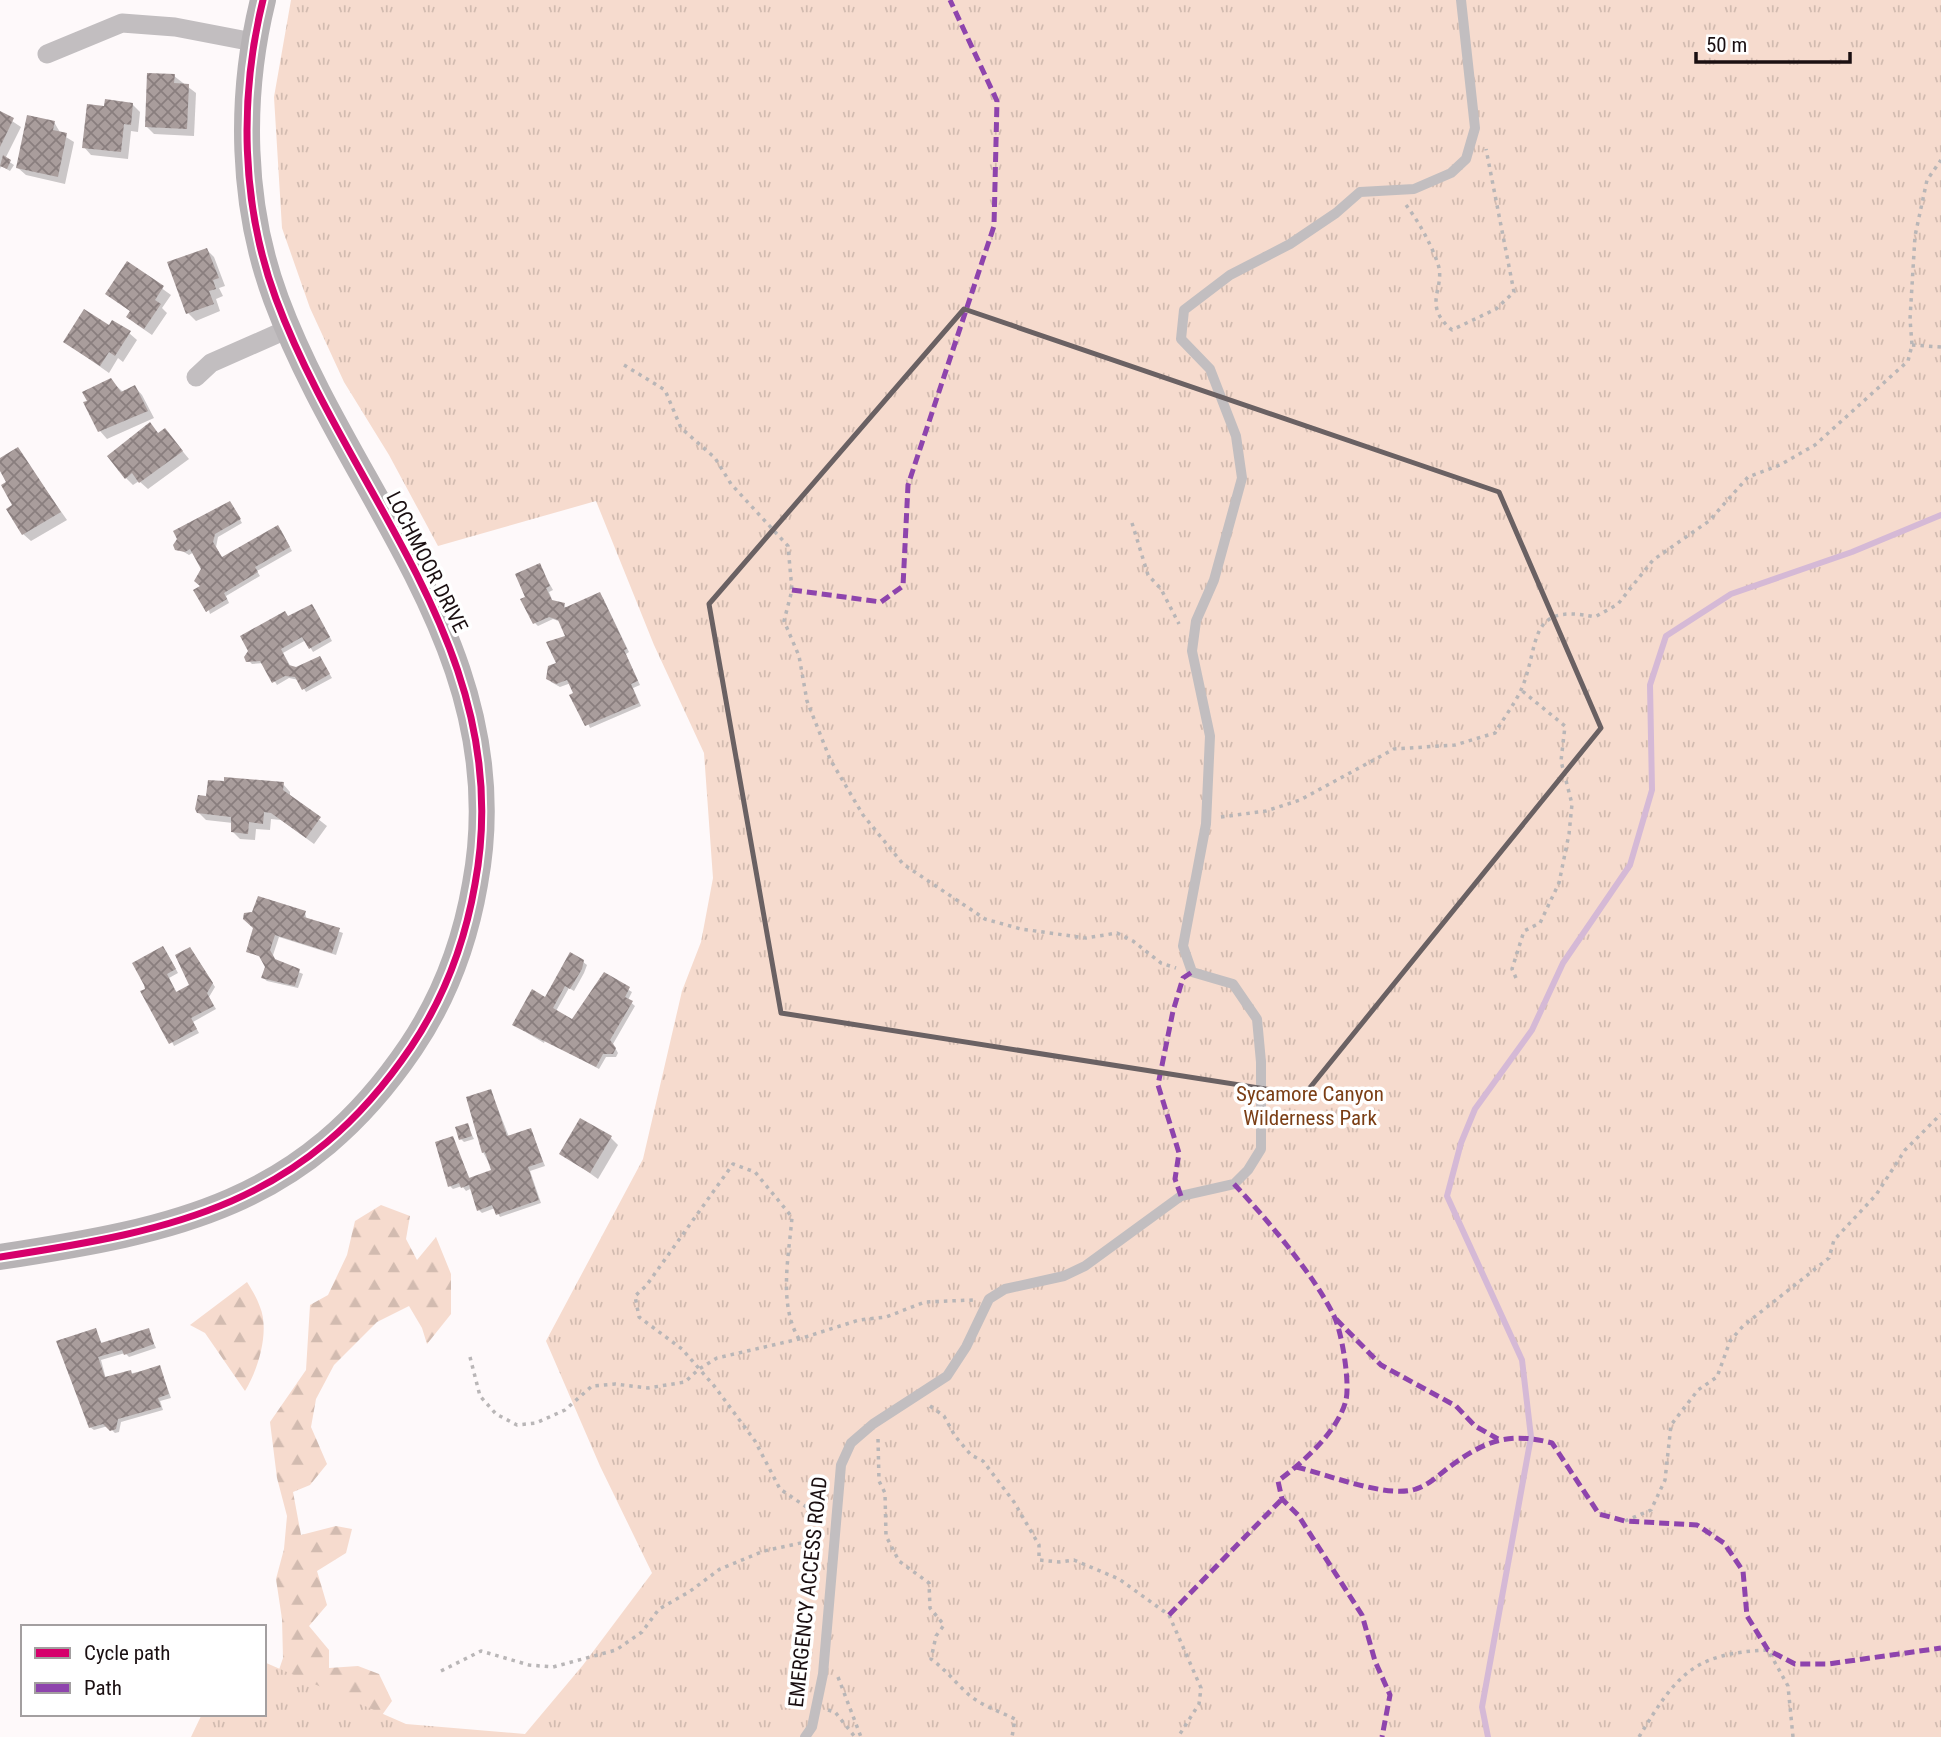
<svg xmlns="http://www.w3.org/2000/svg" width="1941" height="1737" viewBox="0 0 1941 1737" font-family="'Roboto Condensed',sans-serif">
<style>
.forest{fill:url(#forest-firs)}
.park{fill:url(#park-tufts)}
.shadow{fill:#0003}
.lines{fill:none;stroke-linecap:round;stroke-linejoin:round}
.stream{stroke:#d5b9d6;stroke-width:6}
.building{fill:url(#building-cross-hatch)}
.path{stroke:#b9b6b7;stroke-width:3.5;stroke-dasharray:3.5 5;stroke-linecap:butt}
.lane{stroke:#c2bec0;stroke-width:10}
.street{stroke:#c2bec0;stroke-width:19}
.secondary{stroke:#b7b3b5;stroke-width:26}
.quiet{stroke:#8e44ad;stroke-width:5;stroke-dasharray:10 5;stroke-linecap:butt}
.cycleway-casing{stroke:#fff;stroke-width:11}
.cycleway{stroke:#d6006c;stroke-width:7}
.marked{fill:none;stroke:#6a6163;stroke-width:5;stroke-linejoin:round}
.labels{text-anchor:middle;stroke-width:7;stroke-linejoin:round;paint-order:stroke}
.street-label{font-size:21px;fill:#1a0f11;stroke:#fff}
.park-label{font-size:21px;fill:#7b3e15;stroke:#fff}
</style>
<defs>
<pattern id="forest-firs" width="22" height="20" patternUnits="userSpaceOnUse" patternTransform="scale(1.75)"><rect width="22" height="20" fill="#f6dbce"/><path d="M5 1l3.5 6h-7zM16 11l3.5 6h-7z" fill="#d2bbb0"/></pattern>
<pattern id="park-tufts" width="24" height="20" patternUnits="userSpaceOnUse" patternTransform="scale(1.75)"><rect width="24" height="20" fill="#f6dbce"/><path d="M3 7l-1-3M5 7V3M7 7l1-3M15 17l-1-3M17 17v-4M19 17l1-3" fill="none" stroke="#d2bbb0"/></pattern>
<pattern id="building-cross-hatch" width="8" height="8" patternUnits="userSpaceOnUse" patternTransform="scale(1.75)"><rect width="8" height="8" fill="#a99d9c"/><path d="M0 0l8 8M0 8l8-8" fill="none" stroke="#897e7e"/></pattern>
</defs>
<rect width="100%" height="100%" fill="#fef9fa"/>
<g class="forest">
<polygon points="381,1205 410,1216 406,1239 417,1260 436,1237 451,1274 451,1314 427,1344 422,1328 409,1306 377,1322 334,1365 316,1399 311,1427 327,1464 310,1485 293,1492 301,1535 336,1526 352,1529 346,1553 317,1571 327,1605 309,1626 329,1650 329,1668 358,1666 379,1674 392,1701 375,1725 234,1737 264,1714 283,1658 282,1619 276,1579 284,1549 287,1516 277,1478 270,1422 306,1370 310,1305 328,1295 347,1255 355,1221"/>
<path d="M247 1282C252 1290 257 1298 260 1307 270 1331 258 1370 245 1391L205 1333 190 1325Z"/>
</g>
<polygon class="park" points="291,0 1941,0 1941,1737 191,1737 202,1714 264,1714 264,1662 406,1724 525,1734 583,1665 652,1573 600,1466 546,1341 643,1159 682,991 701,942 713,878 704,753 654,645 596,501 438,546 389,455 344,382 310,308 282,228 274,97"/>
<g class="shadow">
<polygon points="174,76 196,93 194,136 154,134 147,127"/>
<polygon points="132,104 140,112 138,132 131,131 128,159 91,155 84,147 106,108"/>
<polygon points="0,113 21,127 5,159 14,165 10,171 1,166 0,169"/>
<polygon points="54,122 61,134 74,142 65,184 26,175 18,168"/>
<polygon points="207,250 214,257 225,286 219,288 223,296 216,299 220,311 196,321 188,313"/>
<polygon points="128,264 171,295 162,308 167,313 152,335 136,324 128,317 131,312 107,294"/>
<polygon points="109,327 129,333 137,340 123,362 118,358 109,373 65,342"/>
<polygon points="110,380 123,392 135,387 142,395 154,418 107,439 100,431"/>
<polygon points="150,425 159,434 165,430 189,459 148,489 139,481 133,485 126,478"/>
<polygon points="18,450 67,520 31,541 23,534 9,483 0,468 0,460"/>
<polygon points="233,507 242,523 218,537 216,547 223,559 281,530 292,551 257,571 260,576 226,596 229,603 210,614 202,587 204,569 194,552 189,555 177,548"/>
<polygon points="539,565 553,590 549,592 553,602 568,608 600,594 603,598 629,652 626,654 640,685 633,688 641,706 590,728 571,683 560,687 551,682 567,637 561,622 553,619 538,626 535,623 528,598"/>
<polygon points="315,609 332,641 313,652 306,640 283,653 291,667 296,669 320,658 332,678 306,692 299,680 289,678 277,685 264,663 252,664 248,660 288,617"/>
<polygon points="226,778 283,784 290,792 290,797 327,826 314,844 281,820 271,819 270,830 256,829 255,840 240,839 232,831 233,823 206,820 198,812 208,798 225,783"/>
<polygon points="305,913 307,920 343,933 336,955 279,937 273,955 276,962 303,974 298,988 267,981 263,978 267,967 262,958 248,951"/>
<polygon points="166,951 178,973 169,978 177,993 191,986 193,952 215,987 209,997 216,1009 193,1022 199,1033 174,1046 147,990"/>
<polygon points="583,962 587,965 584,973 574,991 569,988 556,1011 573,1021 604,975 632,992 628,1000 635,1006 613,1044 618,1053 616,1057 606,1057 599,1069 545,1040 544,1043 514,1025 546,999"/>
<polygon points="491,1091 509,1137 531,1130 545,1166 530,1171 541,1203 500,1217 495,1208 482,1213 479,1210 472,1188 466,1191 462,1186 453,1189 450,1186 452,1138 470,1179 493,1171 483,1152"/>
<polygon points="467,1125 474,1139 464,1142 461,1139"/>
<polygon points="611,1138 618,1145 598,1179 561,1153"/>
<polygon points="96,1330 102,1344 148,1330 156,1348 129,1357 125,1353 101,1360 106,1379 160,1367 171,1398 160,1401 163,1410 121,1422 119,1432 115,1433 108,1426 94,1430 90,1427"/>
</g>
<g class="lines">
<polyline class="stream" points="1488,1737 1482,1707 1531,1437 1522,1360 1447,1196 1461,1143 1475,1109 1532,1030 1563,963 1630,865 1652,790 1650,685 1666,636 1731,594 1852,552 1941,515"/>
</g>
<g class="building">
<polygon points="147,73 175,74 174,83 189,84 187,129 145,127"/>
<polygon points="105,99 133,103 131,125 124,124 121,152 82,148 87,104 104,106"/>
<polygon points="0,111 14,118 0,147"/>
<polygon points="27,115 55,121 53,130 67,133 58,177 16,168"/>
<polygon points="3,155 11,160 7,169 0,166"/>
<polygon points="207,248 219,278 213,280 216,289 209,291 214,304 186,314 167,262"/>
<polygon points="127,261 164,286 155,300 161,304 144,329 126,317 130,311 105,294"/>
<polygon points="84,309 109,325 112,320 131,331 115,356 109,352 100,366 63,342"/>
<polygon points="111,378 121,392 135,385 148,411 98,432 83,402 87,401 82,392"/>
<polygon points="150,422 158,433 165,428 183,451 139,483 132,473 125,479 107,456"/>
<polygon points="18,447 61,512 22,535 6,509 12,505 1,485 6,482 0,471 0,458"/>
<polygon points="230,501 241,519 215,534 213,542 222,557 278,525 290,547 255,567 258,572 224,593 227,599 206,612 193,590 200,586 194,581 201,569 190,549 185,552 175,550 173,545 177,539 173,531"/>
<polygon points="540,563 550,586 546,588 552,600 565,603 564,608 600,592 627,649 624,650 638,681 631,684 639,703 585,726 569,695 573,693 567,680 556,684 546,679 548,666 556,663 546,642 565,636 558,620 549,617 533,624 520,599 525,597 515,574"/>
<polygon points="312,604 330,637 309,649 302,637 281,649 289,665 296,667 320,656 330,674 302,690 295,677 285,676 272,683 260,661 246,662 244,657 248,651 240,636 285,611 288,616"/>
<polygon points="224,777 284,782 283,790 321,817 306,838 271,813 264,812 263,824 249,822 248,834 231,832 231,817 197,813 195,809 198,795 206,796 208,780 224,781"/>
<polygon points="258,896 306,911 304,917 340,928 332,953 275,935 270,950 275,959 300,969 295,986 261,978 265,967 259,956 246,952 253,928 243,919 244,913 252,912"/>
<polygon points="163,946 176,969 167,974 176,992 189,985 175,955 190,947 213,983 207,993 214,1006 191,1018 197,1029 169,1044 140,991 145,989 144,985 132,963"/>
<polygon points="570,952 584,960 582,969 570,989 565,986 553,1008 572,1019 604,972 630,987 625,997 633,1001 610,1040 616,1048 613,1054 603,1054 596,1067 512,1025 532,989 545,997"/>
<polygon points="491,1089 507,1136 531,1128 543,1162 528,1167 539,1200 496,1215 492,1205 477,1211 469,1185 461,1188 459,1183 448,1187 435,1142 453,1136 469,1178 491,1170 485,1152 482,1153 466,1097"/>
<polygon points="580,1118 612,1136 590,1173 559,1154"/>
<polygon points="468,1123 472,1136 459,1140 455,1127"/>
<polygon points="96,1328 101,1343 149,1328 154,1344 124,1355 122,1350 98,1357 105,1377 131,1370 132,1374 160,1365 169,1394 158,1398 161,1407 118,1419 116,1429 110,1431 103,1424 89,1428 56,1341"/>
</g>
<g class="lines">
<g class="path">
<path d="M1406 205C1419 222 1431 244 1438 264 1446 289 1421 304 1452 330L1496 309 1514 292 1486 149"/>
<polyline points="1912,345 1941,347"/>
<polyline points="624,365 665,390 681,428 715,458 731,484 788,546 792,590 784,621 799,656 807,701 830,759 863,815 903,864 985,919 1021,929 1086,938 1117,933 1133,941 1161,963 1176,968"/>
<polyline points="1132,523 1148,575 1161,589 1179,624"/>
<path d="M1221 817 1266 811 1300 800 1394 749 1455 745 1495 733C1503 719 1514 705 1521 690 1541 645 1525 602 1595 617L1618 604 1653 560 1709 521 1748 477 1780 465 1815 445 1908 361 1912 345 1910 319 1915 236 1927 180 1941 160"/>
<polyline points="1516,978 1512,969 1524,931 1540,923 1559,883 1569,834 1572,804 1561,761 1565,726 1521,690"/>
<path d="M799 1339C778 1304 789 1256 792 1217L755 1172 733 1164 646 1286 635 1296 639 1317 682 1349 715 1387 755 1441 780 1489 821 1517"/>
<polyline points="470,1357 480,1396 496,1414 517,1425 536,1423 565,1410 592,1386 615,1384 648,1388 685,1382 699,1369 717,1358 799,1339 859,1320 886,1317 925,1302 973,1300"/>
<polyline points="930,1406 944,1416 955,1436 971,1455 983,1461 1014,1502 1039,1545 1039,1560 1059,1562 1074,1560 1119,1579 1169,1615 1201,1688 1199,1704 1178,1737"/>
<path d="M878 1439 879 1481 885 1493 886 1536 899 1561 929 1583 930 1608 944 1625 936 1636 931 1659C945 1669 954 1681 967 1693 981 1706 999 1711 1015 1719L1012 1737"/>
<polyline points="1625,1521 1651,1510 1665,1480 1671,1425 1698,1390 1717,1377 1730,1341 1743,1326 1829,1258 1834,1240 1876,1195 1905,1150 1941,1114"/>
<polyline points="441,1671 481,1651 529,1665 553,1667 616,1650 642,1632 659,1609 689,1592 720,1569 764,1551 819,1539"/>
<polyline points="838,1677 861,1737"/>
<polyline points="828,1710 835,1712 855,1737"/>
<path d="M1639 1737C1676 1676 1692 1653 1768 1650L1788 1686 1793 1737"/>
</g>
<polyline class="lane" points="805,1737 812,1727 823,1674 841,1465 851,1443 873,1424 947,1376 966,1347 989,1299 1005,1289 1064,1276 1085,1266 1181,1196 1234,1184 1248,1170 1261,1149 1261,1062 1257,1019 1233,984 1192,972 1183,946 1206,824 1210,736 1192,651 1196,621 1214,580 1242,478 1236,436 1210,369 1181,339 1184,310 1230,275 1290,244 1336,213 1360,192 1414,189 1451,173 1466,159 1475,128 1461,0"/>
<g class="street">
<polyline points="47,54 122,23 175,27 253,42"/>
<polyline points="196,377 211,363 288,329"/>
</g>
<path class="secondary" d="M0 1257C176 1230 304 1205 411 1047 444 998 465 942 475 884 518 654 350 498 276 299 241 205 239 97 263 0"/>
<g class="quiet">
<polyline points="792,590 881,602 903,586 908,485 994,226 997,101 950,0"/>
<path d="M1234 1184C1265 1217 1315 1276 1334 1316 1342 1332 1350 1383 1346 1400 1338 1432 1302 1463 1278 1481L1282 1499 1298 1515 1362 1615 1375 1661 1390 1695 1382 1737"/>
<polyline points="1181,1196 1175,1179 1179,1153 1158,1085 1173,1011 1183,978 1192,972"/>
<polyline points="1336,1319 1381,1365 1456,1406 1475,1426 1498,1439"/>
<path d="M1296 1467C1326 1474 1388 1499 1416 1489 1427 1486 1439 1475 1448 1468 1483 1442 1507 1431 1552 1443L1599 1514 1625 1521 1697 1525 1724 1543 1743 1571 1747 1616 1768 1650 1795 1664H1828L1941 1648"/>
<polyline points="1169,1615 1282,1499"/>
</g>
<g class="cycleway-casing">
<path id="cycleway" d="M0 1257C176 1230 304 1205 411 1047 444 998 465 942 475 884 518 654 350 498 276 299 241 205 239 97 263 0"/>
</g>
<use href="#cycleway" class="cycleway"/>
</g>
<path class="marked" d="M964 309 1499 492 1601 728 1304 1095 781 1013 709 604Z"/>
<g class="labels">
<g class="street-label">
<text transform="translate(427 562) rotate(63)" y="7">LOCHMOOR DRIVE</text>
<text transform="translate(808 1592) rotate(-84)" y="7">EMERGENCY ACCESS ROAD</text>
</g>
<g class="park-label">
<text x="1310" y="1101">Sycamore Canyon<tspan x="1310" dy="24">Wilderness Park</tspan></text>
</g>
</g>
<rect x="21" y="1625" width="245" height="91" fill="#ffffff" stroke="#a39fa0" stroke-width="2"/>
<rect x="35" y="1648" width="35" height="10" fill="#d6006c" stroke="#a39fa0" stroke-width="2"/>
<text x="84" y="1660" font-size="21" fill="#1a0f11">Cycle path</text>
<rect x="35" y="1683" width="35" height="10" fill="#8e44ad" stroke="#a39fa0" stroke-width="2"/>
<text x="84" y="1695" font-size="21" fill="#1a0f11">Path</text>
<path d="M1696 52v10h154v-10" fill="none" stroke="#1a0f11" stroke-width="3.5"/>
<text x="1706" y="52" font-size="21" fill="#1a0f11" stroke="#ffffff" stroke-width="5" paint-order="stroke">50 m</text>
</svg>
